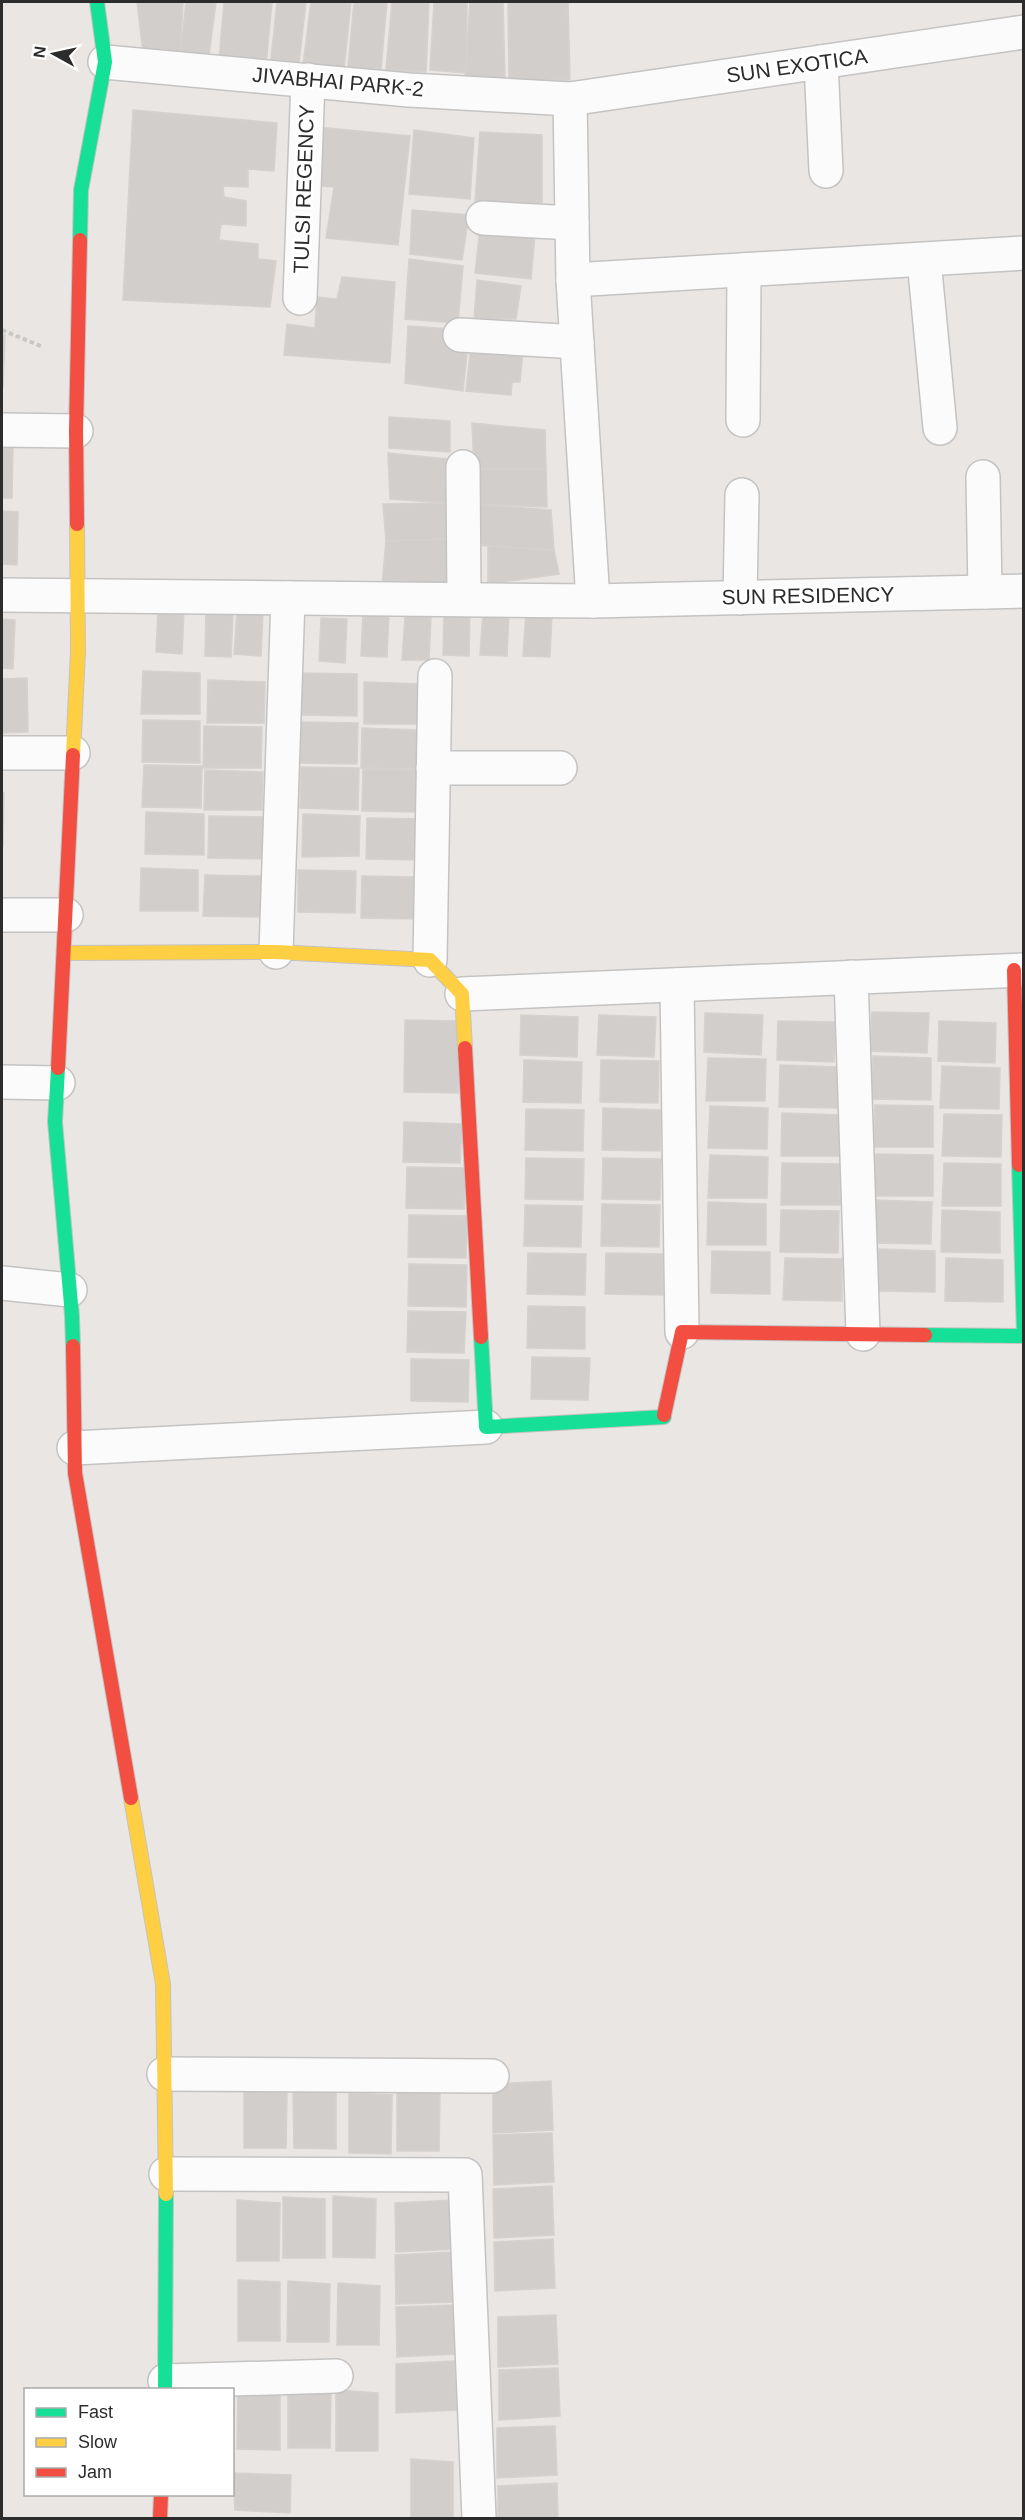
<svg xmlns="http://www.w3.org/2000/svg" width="1025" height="2520" viewBox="0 0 1025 2520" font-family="Helvetica,sans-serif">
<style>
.building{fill:#d1cecc;stroke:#d5d1cf;stroke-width:1.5}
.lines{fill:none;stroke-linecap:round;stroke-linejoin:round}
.street-casing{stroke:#c4c3c3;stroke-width:36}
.fast-casing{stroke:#c4c3c3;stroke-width:16}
.slow-casing{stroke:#c4c3c3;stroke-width:16}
.jam-casing{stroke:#c4c3c3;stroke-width:16}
.path{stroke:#c7c7c6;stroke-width:4;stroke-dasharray:4.5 3;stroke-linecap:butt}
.street{stroke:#fcfbfb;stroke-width:33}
.fast{stroke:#16e098;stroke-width:14}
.slow{stroke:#ffcf43;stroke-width:14}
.jam{stroke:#f24e42;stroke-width:14}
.labels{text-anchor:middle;stroke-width:6;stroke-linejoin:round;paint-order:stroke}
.street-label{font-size:21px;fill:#2c2c2c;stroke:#fff}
</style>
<rect width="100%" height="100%" fill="#eae6e3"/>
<g class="building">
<polygon points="137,2 183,2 180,58 143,53"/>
<polygon points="186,2 216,2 208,63 180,58"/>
<polygon points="224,2 272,2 266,65 219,60"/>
<polygon points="277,2 306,2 299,63 271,59"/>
<polygon points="311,2 351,2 344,69 303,65"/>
<polygon points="354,2 387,2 381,69 348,67"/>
<polygon points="392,2 429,2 426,72 386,70"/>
<polygon points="434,2 467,2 466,73 430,70"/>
<polygon points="470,2 503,2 505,78 465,77"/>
<polygon points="508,2 568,2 570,80 509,80"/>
<polygon points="133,110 277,123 274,171 248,169 248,187 223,186 224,197 246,201 246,226 221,224 219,240 258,244 258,259 276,261 270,307 123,300"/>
<polygon points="317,127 410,136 398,245 326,238 334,187 310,185"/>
<polygon points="414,130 474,138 470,199 409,194"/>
<polygon points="480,132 542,135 542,204 475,201"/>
<polygon points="412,210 469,215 462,260 410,254"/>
<polygon points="480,228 535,234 531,279 475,273"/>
<polygon points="409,259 463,266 458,323 405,319"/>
<polygon points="342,277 395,282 390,363 284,355 287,324 315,328 317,297 337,299"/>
<polygon points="477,280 521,286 516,319 474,319"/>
<polygon points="408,326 452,329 469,336 463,391 405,383"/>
<polygon points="2,334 5,335 3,387 2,387"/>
<polygon points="472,336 524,340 520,382 512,382 511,395 466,391"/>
<polygon points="389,417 450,421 450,452 389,448"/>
<polygon points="472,423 545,430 546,469 474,469"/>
<polygon points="2,445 13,445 12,498 2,498"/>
<polygon points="388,453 447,459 447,503 390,499"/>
<polygon points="474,469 546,469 547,507 472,504"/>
<polygon points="447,503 449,539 386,541 383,504"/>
<polygon points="472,504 551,510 554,550 474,545"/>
<polygon points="2,511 18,512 17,565 2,564"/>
<polygon points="449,539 449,583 382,585 386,541"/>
<polygon points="488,546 554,550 559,574 488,584"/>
<polygon points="158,609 184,610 182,654 156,652"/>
<polygon points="237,611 263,612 261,656 234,654"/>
<polygon points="444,611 470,612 469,656 443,655"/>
<polygon points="206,612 233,613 231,657 205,656"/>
<polygon points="363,612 389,614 387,657 361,656"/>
<polygon points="483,612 509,613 507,656 480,655"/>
<polygon points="526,613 552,613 550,657 523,656"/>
<polygon points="405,616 431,617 429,660 402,660"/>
<polygon points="321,618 347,619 345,663 319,661"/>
<polygon points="2,619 15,620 13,669 2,668"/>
<polygon points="143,671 200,673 200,714 141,714"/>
<polygon points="300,673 357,674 357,716 299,715"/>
<polygon points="27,678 28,732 2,733 2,679"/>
<polygon points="208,680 265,682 264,723 207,723"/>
<polygon points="364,682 422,684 421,724 364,724"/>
<polygon points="143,720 200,721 200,763 142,762"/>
<polygon points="300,722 358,723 357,764 300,763"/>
<polygon points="204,726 262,727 261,768 203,768"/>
<polygon points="362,728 418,730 417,769 361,768"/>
<polygon points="144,765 202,766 201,808 142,807"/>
<polygon points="301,767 359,768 358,810 300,808"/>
<polygon points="363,769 420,770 419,812 362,811"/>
<polygon points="205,770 263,772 262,810 204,810"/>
<polygon points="2,793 4,793 3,846 2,846"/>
<polygon points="146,812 204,814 204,855 145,854"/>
<polygon points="303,814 360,816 359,856 302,857"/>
<polygon points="209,816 267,817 267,859 208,858"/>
<polygon points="367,818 424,819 423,860 366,859"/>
<polygon points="141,868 198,870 198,911 140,911"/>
<polygon points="298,870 356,871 355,913 298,912"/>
<polygon points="205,875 262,876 262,917 203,916"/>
<polygon points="362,876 419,877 419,919 361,918"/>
<polygon points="872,1012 929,1013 927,1053 870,1051"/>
<polygon points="705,1013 763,1015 761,1055 704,1052"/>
<polygon points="521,1015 578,1017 577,1057 520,1055"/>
<polygon points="599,1015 656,1017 654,1057 597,1055"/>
<polygon points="405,1020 460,1021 458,1093 404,1092"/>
<polygon points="778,1021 836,1022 834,1062 777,1060"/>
<polygon points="939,1021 996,1023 995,1063 938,1061"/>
<polygon points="873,1056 931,1058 931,1100 872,1099"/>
<polygon points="708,1058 766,1059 765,1101 706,1101"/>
<polygon points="524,1060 582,1062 581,1103 523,1102"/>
<polygon points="601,1060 659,1061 658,1103 600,1102"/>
<polygon points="780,1065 838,1067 838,1108 779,1107"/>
<polygon points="942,1066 1000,1068 999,1109 940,1108"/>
<polygon points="875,1105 933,1106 933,1147 874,1147"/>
<polygon points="710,1106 768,1108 767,1149 708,1148"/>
<polygon points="603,1108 661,1110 660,1151 602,1150"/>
<polygon points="526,1109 584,1110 583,1151 525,1150"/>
<polygon points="782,1113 840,1115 840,1156 781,1156"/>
<polygon points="944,1114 1002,1115 1001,1157 942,1156"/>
<polygon points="404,1122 462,1124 460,1163 403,1162"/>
<polygon points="876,1154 933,1155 933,1196 874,1196"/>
<polygon points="710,1155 768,1157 767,1198 708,1198"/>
<polygon points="526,1158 584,1159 583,1200 525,1199"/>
<polygon points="603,1158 661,1159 660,1200 602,1199"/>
<polygon points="782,1163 840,1164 840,1205 781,1205"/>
<polygon points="944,1163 1001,1164 1001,1206 942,1206"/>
<polygon points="407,1167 465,1168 464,1209 406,1208"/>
<polygon points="875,1200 932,1202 931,1244 873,1243"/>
<polygon points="708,1202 766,1204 766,1245 707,1245"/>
<polygon points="602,1204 660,1205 659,1247 601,1246"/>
<polygon points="525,1205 582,1206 581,1247 524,1246"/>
<polygon points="781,1210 839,1211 838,1253 780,1252"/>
<polygon points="942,1210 1000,1212 1000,1253 941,1252"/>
<polygon points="409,1215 467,1216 466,1258 408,1257"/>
<polygon points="878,1249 935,1251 935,1292 876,1291"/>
<polygon points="712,1251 770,1252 770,1294 711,1293"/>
<polygon points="528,1253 586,1254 585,1295 527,1294"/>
<polygon points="606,1253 663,1254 663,1295 605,1294"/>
<polygon points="785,1258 842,1259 842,1301 783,1300"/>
<polygon points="946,1258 1003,1260 1003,1302 945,1301"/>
<polygon points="409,1264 467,1265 466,1307 408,1306"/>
<polygon points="528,1306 585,1307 585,1349 527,1348"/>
<polygon points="408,1311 466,1312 464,1353 407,1352"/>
<polygon points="532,1357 590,1358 588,1400 531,1399"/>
<polygon points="411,1359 469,1360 468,1402 411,1401"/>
<polygon points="551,2081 553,2130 493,2133 493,2084"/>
<polygon points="244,2086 287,2090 286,2148 244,2148"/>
<polygon points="293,2088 336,2090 336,2149 294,2148"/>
<polygon points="397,2089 440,2092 439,2151 397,2151"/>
<polygon points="349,2093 392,2095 391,2154 349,2153"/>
<polygon points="552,2133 554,2182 494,2185 493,2135"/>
<polygon points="552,2186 554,2235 494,2238 493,2189"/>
<polygon points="333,2196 376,2199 375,2258 333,2257"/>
<polygon points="283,2197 325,2199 325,2258 283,2258"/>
<polygon points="237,2200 280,2203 279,2261 237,2261"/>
<polygon points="454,2200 456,2249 396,2252 395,2203"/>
<polygon points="553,2239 555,2288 495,2291 494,2242"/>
<polygon points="454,2252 456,2302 396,2304 395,2255"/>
<polygon points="238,2280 280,2282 280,2341 238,2341"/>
<polygon points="288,2281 330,2284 329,2342 287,2342"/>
<polygon points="338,2283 380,2286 379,2345 337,2345"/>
<polygon points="455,2305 457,2354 397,2357 396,2307"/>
<polygon points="556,2315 558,2364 498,2367 498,2317"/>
<polygon points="454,2361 457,2410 396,2413 396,2364"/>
<polygon points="558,2368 560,2416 499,2420 499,2370"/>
<polygon points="288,2387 331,2390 330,2448 288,2448"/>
<polygon points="238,2388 280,2391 280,2450 237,2449"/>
<polygon points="336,2390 378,2393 378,2451 336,2451"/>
<polygon points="555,2426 557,2475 497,2478 497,2428"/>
<polygon points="411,2459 453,2462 453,2518 411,2518"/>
<polygon points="233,2473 291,2475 290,2513 235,2510"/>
<polygon points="557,2483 558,2518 498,2518 498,2486"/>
</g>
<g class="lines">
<g class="street-casing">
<g id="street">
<polyline points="105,62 409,90 570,99 1024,32"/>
<polyline points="821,62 826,171"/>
<polyline points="570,99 573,280 593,601"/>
<polyline points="483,218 572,223"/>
<polyline points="924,260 940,428"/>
<polyline points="573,280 1024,253"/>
<polyline points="300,298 308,80"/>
<polyline points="460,335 577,342"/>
<polyline points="743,420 744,270"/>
<polyline points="2,430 76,431"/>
<polyline points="463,467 464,599"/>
<polyline points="983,477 985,592"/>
<polyline points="2,595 593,601 1024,591"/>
<polyline points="740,598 742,495"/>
<polyline points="2,753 73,753"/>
<polyline points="433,768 560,768"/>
<polyline points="2,915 66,915"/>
<polyline points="276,952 288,598"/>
<polyline points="430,960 435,676"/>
<polyline points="851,977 863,1334"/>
<polyline points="677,985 682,1332"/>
<polyline points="462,994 1024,970"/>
<polyline points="2,1082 58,1083"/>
<polyline points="2,1283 70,1290"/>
<polyline points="74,1448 486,1427"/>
<polyline points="164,2074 492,2076"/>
<polyline points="166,2174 465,2175 479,2518"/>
<polyline points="165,2381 336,2376"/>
</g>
</g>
<g class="fast-casing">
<g id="fast">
<polyline points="80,240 81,190 105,62 97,2"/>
<polyline points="58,1068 55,1122 72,1316 73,1346"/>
<polyline points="925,1335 1024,1336 1019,1165"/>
<polyline points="481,1337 486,1427 664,1417 664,1415"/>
<polyline points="165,2390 166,2194"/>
</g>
</g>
<g class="slow-casing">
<g id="slow">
<polyline points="73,755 78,651 77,524"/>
<polyline points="64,953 276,952 430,960 462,994 465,1048"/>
<polyline points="131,1798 163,1984 166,2194"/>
</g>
</g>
<g class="jam-casing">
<g id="jam">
<polyline points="77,524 76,431 80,240"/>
<polyline points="1014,970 1019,1165"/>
<polyline points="465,1048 481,1337"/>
<polyline points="58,1068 73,755"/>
<polyline points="73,1346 75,1473 131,1798"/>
<polyline points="664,1415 682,1332 925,1335"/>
<polyline points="160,2518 161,2494"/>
</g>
</g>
<polyline class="path" points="2,330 43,347"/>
<use href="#street" class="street"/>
<use href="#fast" class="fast"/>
<use href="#slow" class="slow"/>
<use href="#jam" class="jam"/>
</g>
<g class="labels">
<g class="street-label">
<text transform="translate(797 66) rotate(-8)" y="7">SUN EXOTICA</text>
<text transform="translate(338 82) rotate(5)" y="7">JIVABHAI PARK-2</text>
<text transform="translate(304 189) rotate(-88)" y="7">TULSI REGENCY</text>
<text transform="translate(808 596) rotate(-1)" y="7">SUN RESIDENCY</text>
</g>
</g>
<rect width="1025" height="2520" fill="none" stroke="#2c2c2c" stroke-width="6"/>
<rect x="24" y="2388" width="210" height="108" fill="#ffffff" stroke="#ababab" stroke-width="1.5"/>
<rect x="36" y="2408" width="30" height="9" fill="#16e098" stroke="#ababab" stroke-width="1.5"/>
<text x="78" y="2418" font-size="18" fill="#2c2c2c">Fast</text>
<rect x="36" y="2438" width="30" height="9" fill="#ffcf43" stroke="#ababab" stroke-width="1.5"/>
<text x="78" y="2448" font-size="18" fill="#2c2c2c">Slow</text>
<rect x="36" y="2468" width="30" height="9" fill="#f24e42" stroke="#ababab" stroke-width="1.5"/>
<text x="78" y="2478" font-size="18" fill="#2c2c2c">Jam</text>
<g transform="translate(54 54) rotate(278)" stroke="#ffffff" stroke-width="4.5" paint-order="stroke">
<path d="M0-4.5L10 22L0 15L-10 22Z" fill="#2c2c2c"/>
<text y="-9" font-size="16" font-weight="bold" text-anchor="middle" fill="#2c2c2c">N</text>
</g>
</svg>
